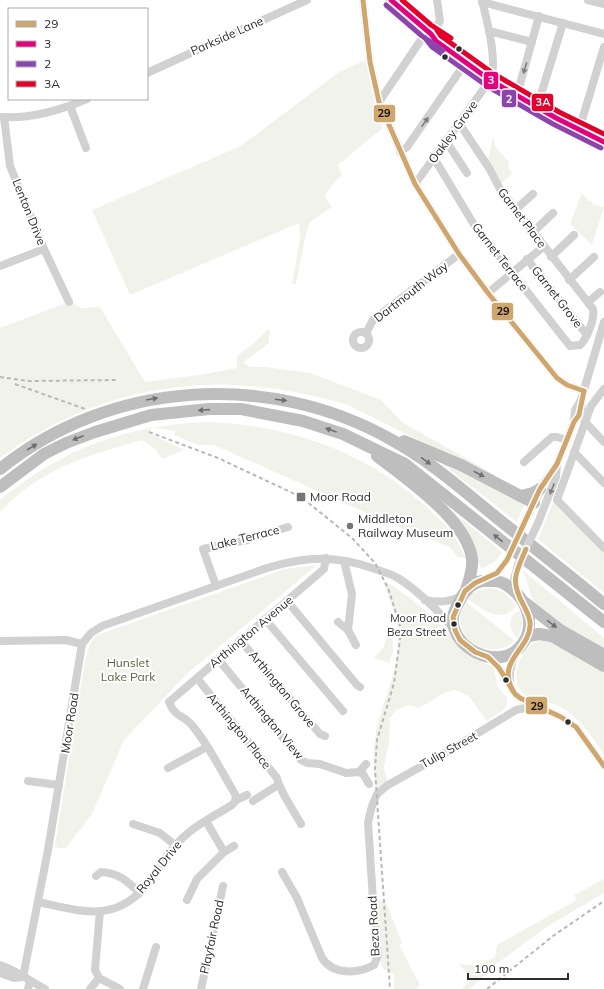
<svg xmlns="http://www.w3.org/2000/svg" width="604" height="989" viewBox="0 0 604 989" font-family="Mulish,sans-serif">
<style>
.green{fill:#f1f3eb}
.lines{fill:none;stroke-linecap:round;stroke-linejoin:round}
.minor{stroke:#d1d1d1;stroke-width:8}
.major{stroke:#c4c4c4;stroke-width:11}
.highway{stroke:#bebebe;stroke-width:12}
.rail{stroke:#b8b8b8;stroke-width:2;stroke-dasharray:4 3;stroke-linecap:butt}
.minor-bridge{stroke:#d1d1d1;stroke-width:8}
.bus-1-casing{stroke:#fff;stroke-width:8}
.bus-2-casing{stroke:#fff;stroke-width:8}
.bus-3-casing{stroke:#fff;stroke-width:8}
.bus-4-casing{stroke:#fff;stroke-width:8}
.bus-1{stroke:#cfa66e;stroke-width:5}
.bus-2{stroke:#e5007d;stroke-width:5}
.bus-3{stroke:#8e44ad;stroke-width:5}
.bus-4{stroke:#e4002b;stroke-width:5}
.oneway{fill:#7e7e7e}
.oneway2{fill:#6e6e6e}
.bus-dot{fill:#2c2c2c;stroke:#fff;stroke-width:1.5}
.poi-dot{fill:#767676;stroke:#fff;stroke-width:1.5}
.labels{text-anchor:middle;stroke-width:4;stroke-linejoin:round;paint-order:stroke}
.bus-label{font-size:11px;fill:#2c2c2c;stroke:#fff;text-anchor:end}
.street-label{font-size:12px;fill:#2c2c2c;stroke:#fff}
.poi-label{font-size:12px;fill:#2c2c2c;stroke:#fff;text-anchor:start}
.park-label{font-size:12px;fill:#57653d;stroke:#fff}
.line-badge{stroke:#fff;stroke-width:1.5}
.badge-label{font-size:11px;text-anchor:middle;font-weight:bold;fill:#fff}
.pale-badge-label{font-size:11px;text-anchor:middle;font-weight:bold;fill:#111}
</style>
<rect width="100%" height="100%" fill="#fff"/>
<g class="green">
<path d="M365 60 375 105 383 128 338 165 342 174C336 182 329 187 325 197L332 207 310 222 305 239 296 284H292L300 238 299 223 130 295 92 210 241 146 339 72Z"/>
<polygon points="493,136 495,146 509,162 508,168 512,174 501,184 487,164"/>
<polygon points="582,193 590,202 592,201 593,204 604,207 592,245 570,224"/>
<path d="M69 302 82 308 100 307 145 382 199 375 237 368V356L254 343 268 329 271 333 269 336V343L244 362 249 367H265L310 373 381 400 403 423 466 458 520 491 346 404C222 368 106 381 0 458V328Z"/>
<path d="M210 422C289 426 363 450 423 504 441 520 457 534 465 558L457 557 450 547 407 531 214 445H198L174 435 175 431 150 427 149 433 184 450 162 459 155 449 142 440C86 456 41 468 0 512V500C65 447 127 425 210 422Z"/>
<polygon points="435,458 525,503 517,522"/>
<polygon points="416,482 502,552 495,562 481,569 475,553"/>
<polygon points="554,500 604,552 604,593 538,539"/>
<polygon points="317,565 188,673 124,740 92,814 66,848 58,848 55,845 85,660 91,642 97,635 285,569"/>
<polygon points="523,570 604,638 604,650 552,619 533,601"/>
<path d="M383 582 392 585 429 613 468 655 493 667 495 673 497 686 507 698V704L504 710 487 721 469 696 455 690 444 693 419 708 409 705 396 710 390 718 389 742 384 767 388 785 377 794C374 776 372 758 375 739 380 704 399 675 398 638 398 619 390 599 383 582Z"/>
<path d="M490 588C502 590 509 596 516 606 502 625 481 609 467 598 474 591 480 589 490 588Z"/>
<path d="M465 601 515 641C495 659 460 646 460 618 460 612 462 606 465 601Z"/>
<path d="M519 610C524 620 523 629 517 638L510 627 512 616Z"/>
<polygon points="390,630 392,630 393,651 389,663 374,658 383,648"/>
<path d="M548 640 604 670V755C593 737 578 716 559 706 547 700 532 703 522 692 508 677 522 646 539 641 541 640 545 641 548 640Z"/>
<polygon points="604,879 604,893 545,928 495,965 470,989 462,989 471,979 459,964 477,966 495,957 497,945 577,900 574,895"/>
<polygon points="385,900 402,943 399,945 420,985 416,989 394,989 394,974 383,969 380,960 378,901"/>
</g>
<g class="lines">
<g class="minor">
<polyline points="363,0 370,62 379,102 415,184 459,254 488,293 557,378 567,385 584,391"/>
<path d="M482 0C487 22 496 53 492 76"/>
<polyline points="588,0 604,4"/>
<polyline points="482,2 604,34"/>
<polyline points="489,31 532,42"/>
<polyline points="431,34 440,21 437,0"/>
<polyline points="147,73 307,0"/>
<polyline points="517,95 539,16"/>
<polyline points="379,102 427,31"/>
<polyline points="70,106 86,148"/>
<polyline points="539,108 539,101 563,23"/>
<path d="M0 117C28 119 61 110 87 99"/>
<polyline points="4,117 10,166 44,249 69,302"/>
<polyline points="579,130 604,47"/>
<polyline points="446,141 467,173"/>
<polyline points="400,152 407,147 466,62"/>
<path d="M434 158 473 223 570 346 580 345C587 339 595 318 593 309L500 189 489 168 459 123"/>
<polyline points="415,184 490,80"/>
<polyline points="515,210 533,194"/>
<polyline points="532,233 553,213"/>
<polyline points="551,257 574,235"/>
<polyline points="527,259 587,335"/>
<polyline points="0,266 44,249"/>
<polyline points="569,280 594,257"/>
<polyline points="488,293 543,247"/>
<polyline points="588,302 600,292"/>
<circle cx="361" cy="340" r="8"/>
<polyline points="366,333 373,320 459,254"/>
<polyline points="604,389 591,406 557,500 604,548"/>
<polyline points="574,421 575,410 581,400 604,322"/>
<polyline points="585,422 604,442"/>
<polyline points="574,452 604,483"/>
<polyline points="524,462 552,437 557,437 567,440"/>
<polyline points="527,517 545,481 557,464 574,422 579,415 582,408 581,400"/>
<polyline points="538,523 556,477 557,464"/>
<polyline points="344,561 352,594 348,630 356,645"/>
<polyline points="484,580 497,573 507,560"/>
<polyline points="216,586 203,549 247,540 288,527"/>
<polyline points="516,592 514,579 518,565"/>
<path d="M425 600C439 603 448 602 462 596"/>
<polyline points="287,601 357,685 360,687"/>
<polyline points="265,619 343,711"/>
<polyline points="338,622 348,630"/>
<polyline points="240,640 320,734 325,736"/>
<polyline points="0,641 66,640 82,644"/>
<polyline points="488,657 499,668 515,694 520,698 561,717 576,727 604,766"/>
<polyline points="218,659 301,760 307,763 320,764 346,773 359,772 363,774 369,784"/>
<path d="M197 678 277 778C278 788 295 813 301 824"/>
<polyline points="510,685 510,672 515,652"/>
<polyline points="168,768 207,747"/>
<polyline points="359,772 366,764"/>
<polyline points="28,781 59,785"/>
<path d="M236 800 235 794C221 771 208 743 190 723 180 713 176 718 169 702L324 569 326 558"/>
<polyline points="253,801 278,785"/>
<polyline points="133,824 160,833 175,845"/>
<polyline points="224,852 234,846"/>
<path d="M282 872 297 898 322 958C333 975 357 974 374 965L378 955 373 901 368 822 372 806 377 794 388 785 447 752 516 710 534 706"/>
<path d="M96 876 101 872C119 873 127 881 140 893"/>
<polyline points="187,900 197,879 224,852 206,821"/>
<path d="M38 902C85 912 117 924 151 880 159 868 166 855 176 845 191 827 213 817 232 805L236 800 247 795"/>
<polyline points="100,911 95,970 99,978 120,989"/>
<path d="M0 965C16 970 30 981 45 989"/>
<polyline points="0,973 14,978 21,977"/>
<path d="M23 977 48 850 82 644 91 633 102 626 267 568C307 556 336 555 375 569 383 572 391 574 398 578 417 590 440 613 455 630"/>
<polyline points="28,989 30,981"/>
<polyline points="90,989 99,978"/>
<polyline points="143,989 156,947"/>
<polyline points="201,989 223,886"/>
</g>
<g class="major">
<polyline points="391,0 427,31 437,37"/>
<polyline points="431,34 436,41 490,80 556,118 604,142"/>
</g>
<g class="highway">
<polyline points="404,441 461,465 534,503"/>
<path d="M377 456C405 478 469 521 472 560 473 571 469 580 466 590"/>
<path d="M0 469C110 380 269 370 392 440 432 462 466 493 502 522 536 549 570 576 604 604"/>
<polyline points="0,487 44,454 66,443 95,432 151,415 209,409 241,409 303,421 343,434 405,464 604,622"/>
<polyline points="521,496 533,493 540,489"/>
<path d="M482 581C489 581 497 580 503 583 527 596 539 627 519 648 497 671 450 648 453 617 454 611 457 605 460 600 465 590 472 583 482 581Z"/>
<polyline points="524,602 560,630 604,655"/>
<polyline points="529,636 539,634 552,636 604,666"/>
</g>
<g class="rail">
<polyline points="0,377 28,381 117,380"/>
<polyline points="15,384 85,409"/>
<polyline points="149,432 218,458 301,497 352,538 375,563 388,588 397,616 400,626 400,639 394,683 377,740 375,770 390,989"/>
<polyline points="487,989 553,936 604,901"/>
</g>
<g class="minor-bridge">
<polyline points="507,560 527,517"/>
<polyline points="518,565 538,523"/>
</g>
<g class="bus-1-casing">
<g id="bus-1">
<polyline points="363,0 370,62 379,102 415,184 459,254 488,293 557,378 567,385 584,391"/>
<polyline points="584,391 579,415 574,422 557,464 540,489 507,560 497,573 475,583 465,591 453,617 455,630 460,640 475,652 488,657 499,668 515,694 520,698 561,717 576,727 604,766"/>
<path d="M513 691C496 661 529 650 530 626 531 619 527 612 524 606 510 581 515 574 526 549"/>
</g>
</g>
<g class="bus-2-casing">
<polyline id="bus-2" points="391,0 431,34 436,41 490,80 556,118 604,142"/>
</g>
<g class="bus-3-casing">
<g id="bus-3">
<polyline points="386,5 422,36 443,50"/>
<polyline points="425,38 432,47 487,86 553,124 601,148"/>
</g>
</g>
<g class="bus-4-casing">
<g id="bus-4">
<polyline points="402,0 431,25 451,38"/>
<polyline points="437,30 441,36 494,74 559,112 604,134"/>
</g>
</g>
<use href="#bus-1" class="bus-1"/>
<use href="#bus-2" class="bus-2"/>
<use href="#bus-3" class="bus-3"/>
<use href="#bus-4" class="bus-4"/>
</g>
<defs><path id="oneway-solid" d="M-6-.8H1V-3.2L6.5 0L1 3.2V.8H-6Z"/></defs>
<g class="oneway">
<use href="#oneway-solid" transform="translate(525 68) rotate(107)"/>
<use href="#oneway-solid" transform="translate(425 122) rotate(-55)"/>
<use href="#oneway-solid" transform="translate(552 489) rotate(111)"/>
</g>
<g class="oneway2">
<use href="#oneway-solid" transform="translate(152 399) rotate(-10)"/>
<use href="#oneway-solid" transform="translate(281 400) rotate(7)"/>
<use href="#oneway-solid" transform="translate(204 410) rotate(176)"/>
<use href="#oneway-solid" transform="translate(331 430) rotate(-161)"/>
<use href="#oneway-solid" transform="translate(78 438) rotate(159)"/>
<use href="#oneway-solid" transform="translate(32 447) rotate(-32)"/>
<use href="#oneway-solid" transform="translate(426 461) rotate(36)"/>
<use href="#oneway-solid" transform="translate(479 474) rotate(27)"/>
<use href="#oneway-solid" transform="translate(498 538) rotate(-141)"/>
<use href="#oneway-solid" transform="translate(552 624) rotate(37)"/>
</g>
<g class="bus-dot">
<circle cx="459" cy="49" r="3.5"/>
<circle cx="445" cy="57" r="3.5"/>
<circle cx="458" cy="605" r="3.5"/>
<circle cx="454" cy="624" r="3.5"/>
<circle cx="506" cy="680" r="3.5"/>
<circle cx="568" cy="722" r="3.5"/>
</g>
<g class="poi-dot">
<rect x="296" y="492" width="10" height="10" rx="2"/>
<circle cx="350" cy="526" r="4"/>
</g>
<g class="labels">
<g class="bus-label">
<text x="446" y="622">Moor Road<tspan x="446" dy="14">Beza Street</tspan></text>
</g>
<g class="street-label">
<text transform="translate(227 36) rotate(-24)" y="4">Parkside Lane</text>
<text transform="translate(453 132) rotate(-54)" y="4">Oakley Grove</text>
<text transform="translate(29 212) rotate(68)" y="4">Lenton Drive</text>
<text transform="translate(522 218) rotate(53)" y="4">Garnet Place</text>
<text transform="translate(500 257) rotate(52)" y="4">Garnet Terrace</text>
<text transform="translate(411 292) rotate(-38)" y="4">Dartmouth Way</text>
<text transform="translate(557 297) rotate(52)" y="4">Garnet Grove</text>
<text transform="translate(245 538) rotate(-14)" y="4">Lake Terrace</text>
<text transform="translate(251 632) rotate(-40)" y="4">Arthington Avenue</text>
<text transform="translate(282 689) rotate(50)" y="4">Arthington Grove</text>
<text transform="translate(70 723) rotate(-81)" y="4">Moor Road</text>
<text transform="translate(272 723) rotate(50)" y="4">Arthington View</text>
<text transform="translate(239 731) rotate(51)" y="4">Arthington Place</text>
<text transform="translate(449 750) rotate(-29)" y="4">Tulip Street</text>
<text transform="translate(159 867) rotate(-51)" y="4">Royal Drive</text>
<text transform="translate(374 926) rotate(-93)" y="4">Beza Road</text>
<text transform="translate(212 937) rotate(-78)" y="4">Playfair Road</text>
</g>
<g class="poi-label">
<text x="310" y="501">Moor Road</text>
<text x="358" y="523">Middleton<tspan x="358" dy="14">Railway Museum</tspan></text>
</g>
<g class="park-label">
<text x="128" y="667">Hunslet<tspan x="128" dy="14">Lake Park</tspan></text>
</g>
</g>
<g class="line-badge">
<rect x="483" y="71" width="16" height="19" rx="4" fill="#e5007d"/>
<rect x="501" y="89" width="16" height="19" rx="4" fill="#8e44ad"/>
<rect x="531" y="93" width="23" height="19" rx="4" fill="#e4002b"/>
<rect x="373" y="104" width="23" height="19" rx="4" fill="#cfa66e"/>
<rect x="491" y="302" width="23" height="19" rx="4" fill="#cfa66e"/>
<rect x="525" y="696" width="23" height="19" rx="4" fill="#cfa66e"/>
</g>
<g class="badge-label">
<text x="491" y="84">3</text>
<text x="509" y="103">2</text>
<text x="543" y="106">3A</text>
</g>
<g class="pale-badge-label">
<text x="384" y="117">29</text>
<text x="503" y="315">29</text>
<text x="537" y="710">29</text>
</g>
<rect x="8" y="8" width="140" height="92" fill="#ffffff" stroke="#ababab"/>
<rect x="16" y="21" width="20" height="6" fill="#cfa66e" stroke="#ababab"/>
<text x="44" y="28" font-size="12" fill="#2c2c2c">29</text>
<rect x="16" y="41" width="20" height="6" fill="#e5007d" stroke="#ababab"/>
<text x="44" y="48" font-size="12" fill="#2c2c2c">3</text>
<rect x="16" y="61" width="20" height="6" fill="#8e44ad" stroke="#ababab"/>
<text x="44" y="68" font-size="12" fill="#2c2c2c">2</text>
<rect x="16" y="81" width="20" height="6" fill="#e4002b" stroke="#ababab"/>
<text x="44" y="88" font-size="12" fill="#2c2c2c">3A</text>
<path d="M468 973v6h100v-6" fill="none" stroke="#2c2c2c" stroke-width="2"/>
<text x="474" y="973" font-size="12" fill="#2c2c2c" stroke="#ffffff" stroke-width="3" paint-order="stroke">100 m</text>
</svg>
